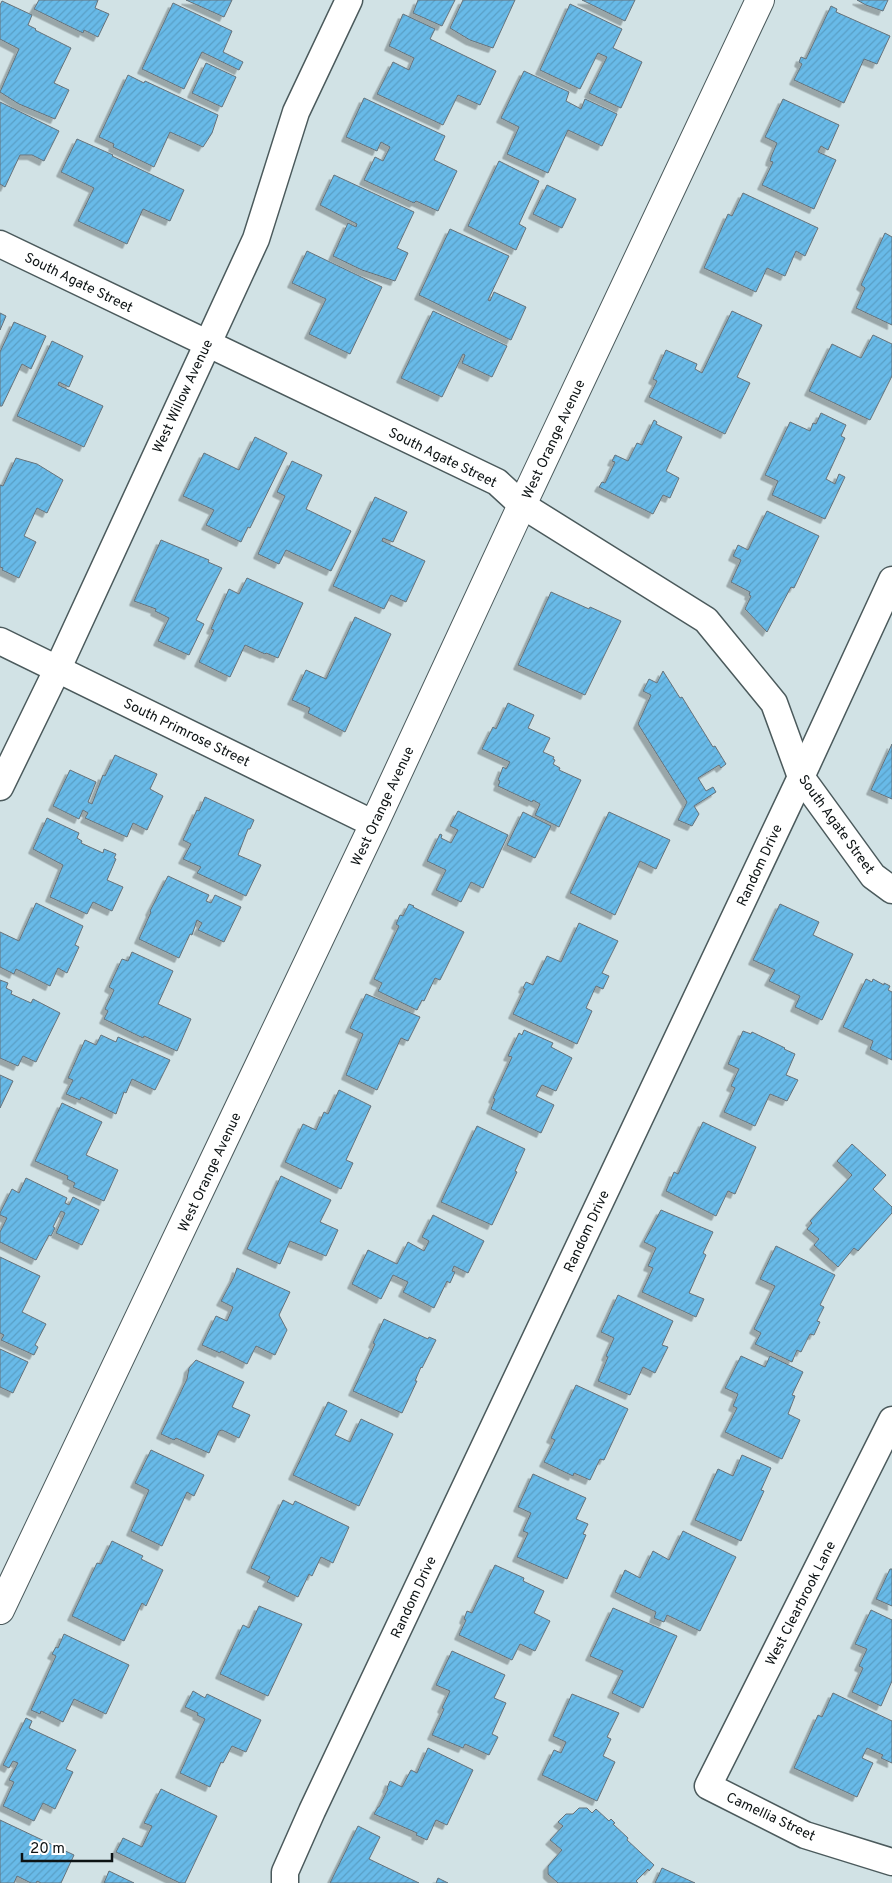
<svg xmlns="http://www.w3.org/2000/svg" width="892" height="1883" viewBox="0 0 892 1883" font-family="Overpass,sans-serif">
<style>
.building{fill:url(#building-hatch);stroke:#66727a;filter:url(#shadow)}
.lines{fill:none;stroke-linecap:round;stroke-linejoin:round}
.street-casing{stroke:#4b5a5c;stroke-width:29}
.secondary-casing{stroke:#4b5a5c;stroke-width:30}
.street{stroke:#fff;stroke-width:26}
.secondary{stroke:#fff;stroke-width:28}
.labels{text-anchor:middle;stroke-width:4.5;stroke-linejoin:round;paint-order:stroke}
.street-label{font-size:14px;fill:#0d1314;stroke:#fff}
</style>
<defs>
<pattern id="building-hatch" width="6" height="6" patternUnits="userSpaceOnUse" patternTransform="scale(1.25)"><rect width="6" height="6" fill="#68bae8"/><path d="M-1 1l2-2M0 6l6-6M5 7l2-2" fill="none" stroke="#599fc6"/></pattern>
<filter id="shadow"><feDropShadow dx="-4.5" dy="4.5" stdDeviation="0" flood-color="#0004"/></filter>
</defs>
<rect width="100%" height="100%" fill="#d1e2e5"/>
<g class="building">
<polygon points="39,0 98,0 95,8 109,14 98,37 84,30 83,33 34,9"/>
<polygon points="186,0 232,0 224,17"/>
<polygon points="418,0 455,0 442,26 413,13"/>
<polygon points="463,0 515,0 493,48 470,40 450,28"/>
<polygon points="582,0 635,0 625,21"/>
<polygon points="857,0 888,0 883,11 866,5"/>
<polygon points="2,1 32,15 28,25 36,29 35,30 71,48 54,83 69,90 55,119 19,104 0,92 19,49 0,39 0,5"/>
<polygon points="173,3 232,31 223,52 243,62 239,70 202,52 184,89 142,69"/>
<polygon points="570,4 622,29 613,48 642,62 621,108 589,93 607,57 598,53 580,89 540,70"/>
<polygon points="831,6 837,9 836,12 890,36 877,64 864,59 844,103 794,80 802,64 799,62 801,57 806,59"/>
<polygon points="403,14 435,29 430,39 496,71 480,105 458,95 443,125 377,94 393,62 409,70 414,58 389,46"/>
<polygon points="206,63 236,77 222,107 192,93"/>
<polygon points="524,71 569,92 566,101 581,109 585,99 617,114 602,146 568,130 548,173 507,154 519,127 501,118"/>
<polygon points="128,75 144,83 145,81 218,115 212,133 203,147 170,132 154,167 113,147 114,144 99,137"/>
<polygon points="364,98 445,136 434,160 457,171 438,211 416,201 414,203 364,180 375,157 383,161 390,147 381,142 377,151 346,137"/>
<polygon points="783,99 839,125 828,150 821,146 818,152 836,160 814,209 762,185 773,162 770,161 771,157 777,143 765,137"/>
<polygon points="0,102 59,131 44,161 32,155 20,155 5,187 0,184"/>
<polygon points="77,139 113,155 112,156 184,190 170,221 143,209 127,244 78,221 94,188 61,172"/>
<polygon points="499,161 539,181 519,224 526,228 516,250 468,226"/>
<polygon points="334,175 414,212 397,248 408,253 395,281 362,270 333,256 348,223 356,227 357,224 320,205"/>
<polygon points="547,185 576,199 562,228 533,214"/>
<polygon points="743,193 818,228 805,256 796,251 785,276 767,268 756,292 704,268 728,214 732,216"/>
<polygon points="450,229 509,256 488,300 490,301 494,292 526,307 511,340 419,295"/>
<polygon points="885,233 892,237 892,325 856,308 865,288 861,285"/>
<polygon points="307,251 382,287 350,354 309,334 326,299 292,283"/>
<polygon points="433,311 507,346 492,377 462,363 465,355 463,354 442,397 401,378"/>
<polygon points="732,311 762,325 737,377 750,383 725,434 649,397 657,381 653,379 666,350 697,364 695,369 702,373"/>
<polygon points="0,313 6,316 0,330"/>
<polygon points="14,322 46,336 31,369 22,364 2,406 0,406 0,352"/>
<polygon points="873,335 892,344 892,376 870,420 809,391 832,344 861,358"/>
<polygon points="52,341 83,356 69,387 59,382 58,385 103,406 84,447 17,416"/>
<polygon points="821,413 846,425 841,436 845,438 826,479 835,484 839,474 845,477 825,519 772,495 778,481 765,475 790,422 810,431 813,423 816,424"/>
<polygon points="654,420 657,422 656,424 682,437 666,471 679,478 670,498 663,495 653,514 599,487 602,482 605,483 615,462 612,461 615,455 628,461 637,443 642,445"/>
<polygon points="255,437 287,453 250,528 248,527 241,542 206,525 214,510 183,496 204,453 239,470"/>
<polygon points="16,458 37,464 63,480 47,513 37,508 24,536 36,542 19,578 2,570 3,568 0,567 0,485 3,486"/>
<polygon points="292,461 322,475 306,509 351,531 331,571 286,550 279,564 258,554 285,496 277,492"/>
<polygon points="375,497 407,512 393,542 383,538 382,541 425,561 406,602 391,595 384,609 333,586"/>
<polygon points="767,511 819,536 794,588 791,587 767,632 745,609 751,596 749,595 750,592 731,582 741,560 733,556 738,545 748,550"/>
<polygon points="161,540 209,560 208,562 222,568 196,620 204,624 189,655 158,641 169,618 155,611 156,609 134,601"/>
<polygon points="247,578 303,603 278,658 266,653 265,654 245,645 230,677 199,662 214,630 211,629 229,589 239,594"/>
<polygon points="551,592 589,609 590,607 621,621 585,695 518,665"/>
<polygon points="355,617 391,634 345,732 308,713 310,708 292,700 306,670 326,679"/>
<polygon points="663,671 680,698 682,697 713,747 715,746 726,764 721,768 719,765 698,778 706,791 713,787 716,792 694,806 699,814 692,826 678,820 687,802 638,724 651,695 643,691 649,679 657,683"/>
<polygon points="508,703 534,715 528,728 550,738 543,752 554,757 553,759 555,760 553,764 560,768 559,770 581,780 559,827 535,815 540,804 533,800 532,802 498,786 500,781 498,780 503,767 506,769 510,762 482,749 493,727 496,729"/>
<polygon points="892,744 892,799 871,790"/>
<polygon points="115,755 157,774 150,789 163,796 147,830 133,823 127,837 85,818 88,813 83,810 79,819 53,806 70,770 96,782 88,802 92,804 103,775 105,776"/>
<polygon points="205,797 254,820 250,829 248,829 238,855 261,865 246,896 197,873 201,867 183,859 191,844 183,840 197,810 199,811"/>
<polygon points="458,811 508,835 483,888 471,882 461,902 436,890 446,870 427,861 440,834 442,835 441,838 451,843 458,830 450,826"/>
<polygon points="523,812 551,826 535,858 507,845"/>
<polygon points="609,812 670,840 656,869 640,861 615,915 570,893"/>
<polygon points="47,818 79,833 77,838 82,841 81,843 103,853 104,849 116,854 114,858 116,859 107,880 123,887 112,911 93,902 87,914 50,897 63,865 33,849"/>
<polygon points="168,876 209,895 206,901 211,903 215,895 241,907 224,942 198,930 202,923 197,920 192,935 190,934 179,958 139,939 151,912 150,911"/>
<polygon points="36,903 83,926 75,945 79,947 67,973 58,968 50,986 16,969 14,974 0,967 0,932 19,941"/>
<polygon points="409,904 414,906 413,907 464,932 440,980 435,978 424,1001 422,1000 417,1010 378,991 382,983 374,979 399,926 396,924 400,915 403,916"/>
<polygon points="780,904 819,922 813,935 853,954 822,1020 795,1007 800,996 769,981 775,970 753,960"/>
<polygon points="579,923 618,941 602,973 609,976 603,989 596,986 586,1008 592,1011 577,1044 513,1014 525,989 523,988 526,982 533,985 547,956 561,962"/>
<polygon points="132,952 173,971 158,1004 191,1019 177,1051 144,1036 143,1038 104,1019 108,1011 105,1009 114,990 109,987 122,959 128,961"/>
<polygon points="866,979 872,982 873,979 884,985 884,983 890,986 888,990 892,992 892,1060 870,1049 873,1041 843,1027"/>
<polygon points="0,980 8,983 6,988 12,991 11,994 31,1003 33,999 60,1013 36,1062 23,1056 18,1066 0,1058"/>
<polygon points="366,994 420,1017 408,1041 401,1038 377,1090 346,1075 363,1034 350,1028"/>
<polygon points="524,1030 553,1043 551,1047 572,1058 556,1091 542,1085 536,1096 554,1105 541,1133 491,1109 495,1099 493,1098 512,1057 508,1056 519,1033 522,1035"/>
<polygon points="743,1031 751,1034 752,1032 785,1048 784,1049 795,1054 786,1075 798,1080 787,1101 770,1094 755,1126 724,1112 735,1088 731,1086 739,1069 728,1064"/>
<polygon points="101,1035 116,1042 118,1037 170,1060 155,1090 132,1079 126,1093 124,1092 116,1114 81,1097 80,1100 66,1094 73,1080 68,1078 85,1040 96,1045"/>
<polygon points="0,1075 13,1081 0,1108"/>
<polygon points="339,1090 371,1106 346,1160 353,1163 341,1189 285,1162 303,1124 316,1130 324,1112 328,1114"/>
<polygon points="62,1103 102,1122 86,1155 118,1170 104,1201 73,1187 75,1183 67,1179 68,1176 35,1161"/>
<polygon points="703,1122 756,1147 735,1194 728,1191 716,1216 666,1191 674,1172 678,1174"/>
<polygon points="477,1126 525,1149 515,1171 517,1172 492,1225 441,1202"/>
<polygon points="852,1144 886,1175 873,1189 892,1207 892,1213 858,1251 854,1248 838,1267 814,1245 819,1239 807,1229 812,1223 810,1221 852,1175 837,1161"/>
<polygon points="281,1176 331,1200 320,1222 338,1230 326,1256 290,1241 280,1264 247,1249"/>
<polygon points="26,1178 67,1198 65,1203 69,1205 73,1197 99,1210 82,1245 56,1233 65,1213 61,1211 53,1227 55,1228 51,1236 49,1235 36,1260 0,1242 0,1232 7,1218 0,1215 0,1213 12,1189 19,1193"/>
<polygon points="661,1210 713,1232 703,1253 706,1255 689,1293 704,1299 696,1317 642,1292 653,1268 648,1266 656,1248 644,1242"/>
<polygon points="433,1215 484,1241 468,1273 454,1266 452,1271 455,1272 450,1283 447,1281 434,1308 403,1292 408,1282 393,1275 381,1299 352,1284 368,1250 397,1264 408,1242 424,1251 429,1241 422,1237"/>
<polygon points="776,1246 835,1275 820,1305 824,1307 817,1321 820,1322 814,1335 810,1334 801,1352 797,1350 792,1362 755,1344 761,1333 754,1329 775,1286 760,1279"/>
<polygon points="0,1257 40,1276 22,1312 46,1324 35,1345 38,1347 34,1355 1,1340 4,1335 0,1333"/>
<polygon points="237,1268 290,1292 279,1315 287,1330 275,1355 256,1346 247,1364 221,1351 220,1353 202,1345 216,1316 227,1321 233,1307 221,1301 234,1277"/>
<polygon points="618,1295 673,1321 662,1345 668,1347 655,1373 643,1367 630,1395 598,1381 608,1357 606,1356 614,1338 601,1332"/>
<polygon points="384,1319 428,1339 429,1337 436,1340 422,1368 421,1367 415,1381 417,1381 402,1413 353,1391 375,1344 373,1343"/>
<polygon points="0,1349 28,1362 13,1393 0,1387"/>
<polygon points="741,1356 765,1367 770,1356 803,1372 792,1395 795,1396 788,1414 800,1420 782,1459 725,1432 737,1408 733,1406 738,1394 725,1388"/>
<polygon points="196,1360 244,1382 232,1407 250,1415 239,1438 222,1430 219,1431 209,1453 176,1438 174,1440 161,1434 187,1379 189,1368"/>
<polygon points="576,1385 628,1409 604,1460 600,1459 590,1480 574,1473 573,1476 544,1462 555,1440 551,1438"/>
<polygon points="328,1402 347,1411 335,1435 350,1442 361,1419 393,1434 359,1506 293,1475"/>
<polygon points="151,1450 204,1475 194,1496 187,1492 162,1546 131,1531 149,1490 135,1483"/>
<polygon points="742,1455 771,1468 761,1490 764,1491 741,1541 695,1520 718,1469 733,1476"/>
<polygon points="533,1474 586,1498 576,1519 588,1524 583,1534 586,1535 567,1579 517,1557 528,1533 523,1531 531,1513 518,1507"/>
<polygon points="283,1500 293,1505 295,1501 349,1527 333,1563 321,1557 312,1576 309,1574 298,1597 267,1582 270,1577 251,1568"/>
<polygon points="683,1531 736,1557 700,1631 667,1615 664,1622 654,1618 656,1612 615,1592 625,1570 640,1578 653,1551 669,1560"/>
<polygon points="112,1541 143,1556 141,1559 163,1570 146,1606 142,1603 124,1641 72,1616 97,1563 101,1564"/>
<polygon points="495,1565 524,1578 523,1581 544,1591 534,1613 550,1621 535,1651 520,1644 512,1660 459,1635 466,1620 464,1619 467,1611 472,1613"/>
<polygon points="890,1569 892,1569 892,1606 876,1599"/>
<polygon points="259,1606 302,1624 268,1696 220,1674 243,1625 249,1628"/>
<polygon points="613,1608 677,1636 643,1708 612,1693 623,1671 590,1656"/>
<polygon points="871,1610 892,1620 892,1681 881,1706 852,1692 863,1668 859,1666 867,1649 855,1644"/>
<polygon points="64,1634 129,1665 106,1714 74,1699 63,1722 41,1711 40,1714 31,1710 56,1656 52,1654 56,1647 58,1648"/>
<polygon points="452,1651 505,1675 494,1698 506,1703 492,1734 498,1737 489,1755 465,1744 463,1748 432,1735 444,1709 442,1708 450,1691 436,1685"/>
<polygon points="193,1691 205,1698 207,1694 261,1720 246,1752 232,1746 223,1763 221,1762 210,1787 180,1773 205,1719 197,1715 198,1713 185,1707"/>
<polygon points="833,1693 892,1721 892,1763 881,1758 883,1755 867,1748 862,1758 873,1763 857,1797 794,1768 818,1715 822,1717"/>
<polygon points="572,1694 619,1713 607,1737 611,1739 603,1756 615,1762 597,1801 542,1775 554,1750 561,1753 566,1742 553,1736"/>
<polygon points="26,1718 32,1721 29,1728 76,1750 66,1769 73,1772 55,1809 43,1803 34,1821 3,1806 14,1782 9,1780 18,1763 13,1761 9,1768 3,1765"/>
<polygon points="428,1748 473,1770 447,1825 436,1820 427,1840 416,1835 417,1833 374,1814 378,1807 379,1807 388,1789 387,1788 390,1781 402,1787 411,1770 417,1773"/>
<polygon points="161,1789 217,1816 185,1883 180,1883 116,1852 123,1838 142,1847 152,1826 144,1823"/>
<polygon points="579,1808 587,1808 592,1813 596,1809 609,1821 611,1819 615,1823 613,1824 628,1838 627,1840 654,1865 649,1871 648,1869 636,1881 638,1883 558,1883 548,1874 548,1866 562,1850 550,1840 563,1826 558,1822 566,1814 573,1814"/>
<polygon points="0,1820 74,1855 61,1883 41,1883 37,1881 36,1883 31,1883 17,1876 14,1883 0,1883"/>
<polygon points="358,1826 380,1837 369,1859 419,1883 330,1883"/>
<polygon points="662,1868 695,1883 655,1883"/>
<polygon points="109,1871 134,1883 104,1883"/>
<polygon points="438,1878 448,1883 436,1883"/>
</g>
<g class="lines">
<g class="street-casing">
<g id="street">
<polyline points="0,244 497,482 522,505 706,620 774,703 801,777 873,876 892,890"/>
<polyline points="0,641 374,824"/>
<polyline points="0,787 58,668 256,239 296,112 349,0"/>
<polyline points="892,1420 708,1786 805,1835 892,1862"/>
<polyline points="285,1883 285,1872 312,1811 801,777 892,580"/>
</g>
</g>
<g class="secondary-casing">
<polyline id="secondary" points="0,1610 374,824 522,505 760,0"/>
</g>
<use href="#street" class="street"/>
<use href="#secondary" class="secondary"/>
</g>
<g class="labels">
<g class="street-label">
<text transform="translate(79 282) rotate(26)" y="5">South Agate Street</text>
<text transform="translate(182 396) rotate(-65)" y="5">West Willow Avenue</text>
<text transform="translate(553 439) rotate(-65)" y="5">West Orange Avenue</text>
<text transform="translate(443 457) rotate(26)" y="5">South Agate Street</text>
<text transform="translate(187 732) rotate(26)" y="5">South Primrose Street</text>
<text transform="translate(382 806) rotate(-65)" y="5">West Orange Avenue</text>
<text transform="translate(837 824) rotate(54)" y="5">South Agate Street</text>
<text transform="translate(759 865) rotate(-65)" y="5">Random Drive</text>
<text transform="translate(209 1172) rotate(-65)" y="5">West Orange Avenue</text>
<text transform="translate(586 1231) rotate(-65)" y="5">Random Drive</text>
<text transform="translate(413 1597) rotate(-65)" y="5">Random Drive</text>
<text transform="translate(800 1603) rotate(-63)" y="5">West Clearbrook Lane</text>
<text transform="translate(771 1816) rotate(25)" y="5">Camellia Street</text>
</g>
</g>
<path d="M22 1853v8h90v-8" fill="none" stroke="#0d1314" stroke-width="2.5"/>
<text x="30" y="1853" font-size="15" fill="#0d1314" stroke="#ffffff" stroke-width="4" paint-order="stroke">20 m</text>
</svg>
